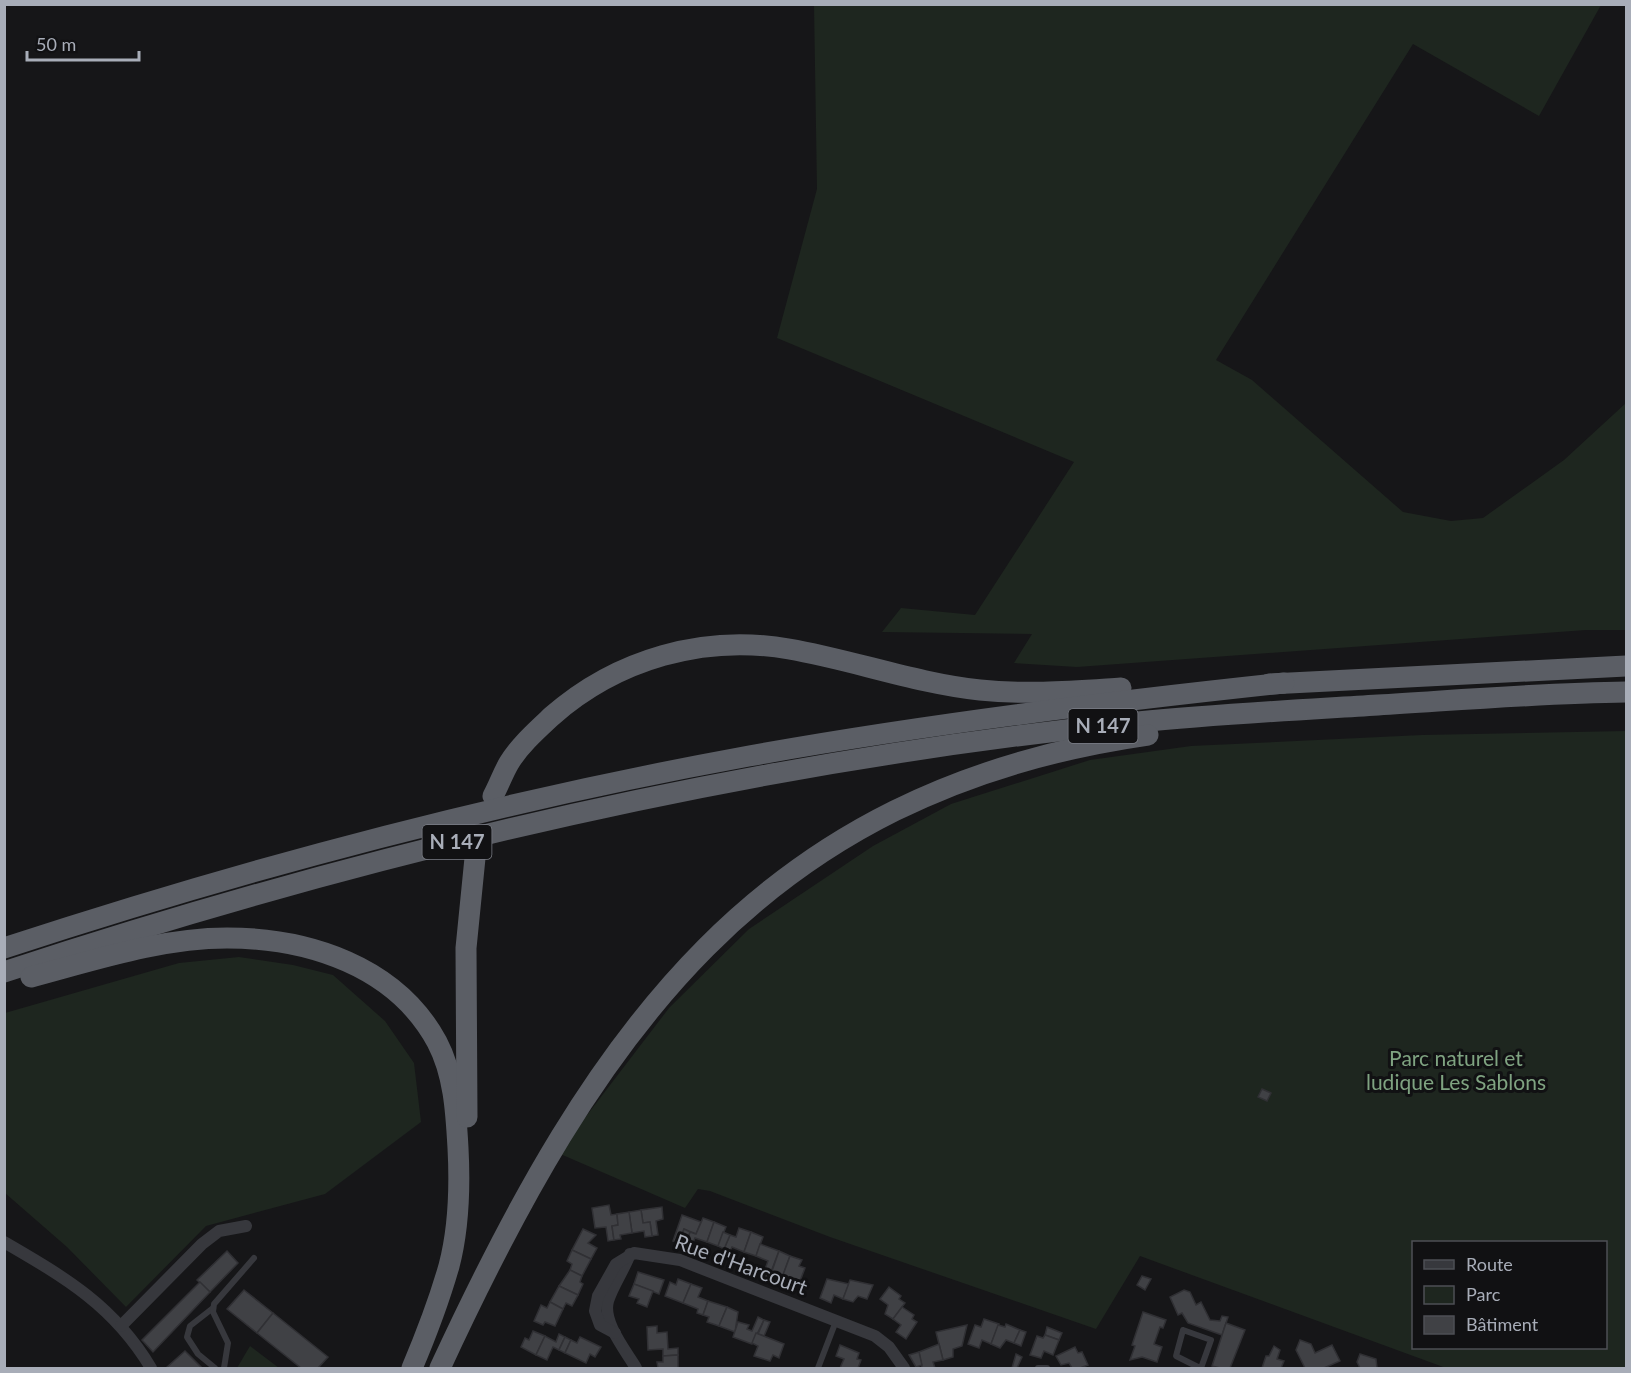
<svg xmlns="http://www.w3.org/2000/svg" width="1631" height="1373" viewBox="0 0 1631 1373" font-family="Lato,sans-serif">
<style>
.green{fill:#1e261f;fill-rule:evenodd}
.building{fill:#404145;stroke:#303034;stroke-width:1.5}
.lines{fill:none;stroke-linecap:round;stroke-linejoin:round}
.service{stroke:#37383d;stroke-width:6}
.minor{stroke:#37383d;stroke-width:12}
.trunk{stroke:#5b5e65;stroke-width:21}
.labels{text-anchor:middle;stroke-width:6;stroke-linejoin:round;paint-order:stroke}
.shield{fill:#111113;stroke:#7b7e86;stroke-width:1.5}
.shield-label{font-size:20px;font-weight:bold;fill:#a8adb8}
.park-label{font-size:21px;fill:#7fa381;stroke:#111113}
.street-label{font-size:21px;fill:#a8adb8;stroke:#111113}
</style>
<rect width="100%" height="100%" fill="#161618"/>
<g class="green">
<polygon points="814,5 1601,5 1539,116 1413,44 1216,360 1252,380 1403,512 1451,521 1483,518 1564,460 1626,403 1626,630 1586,630 1077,667 1014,663 1032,634 882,632 901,608 975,615 1074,462 777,338 817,189"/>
<path d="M1626 731V1368H1446L1140 1256 1096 1329 830 1237 710 1191 698 1189 685 1208 558 1153 669 1008 749 929 873 846 951 804 1090 760 1191 746 1422 735ZM1414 1242H1606V1348H1414Z"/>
<polygon points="239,957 293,965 333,975 385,1021 414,1063 421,1122 325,1194 206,1226 126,1307 67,1247 5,1193 5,1013 179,963"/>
<polygon points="250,1346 279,1368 237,1368"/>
</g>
<g class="building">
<polygon points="1262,1089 1271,1093 1267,1101 1258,1097"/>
<polygon points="609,1205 611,1215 617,1214 618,1225 612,1226 614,1240 608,1241 606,1227 595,1228 592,1208"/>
<polygon points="662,1207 663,1219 656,1221 658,1235 652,1236 650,1222 643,1223 641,1210"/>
<polygon points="641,1210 643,1223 650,1222 652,1236 645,1237 644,1231 632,1233 629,1212"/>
<polygon points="629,1212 632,1233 620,1235 621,1239 614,1240 612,1226 618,1225 617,1214"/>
<polygon points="682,1215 701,1222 696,1234 684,1229 679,1243 673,1241"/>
<polygon points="703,1218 714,1222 707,1242 695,1238 691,1247 685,1245 690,1232 696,1234"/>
<polygon points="714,1222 726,1227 718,1246 707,1242"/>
<polygon points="739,1228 751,1232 744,1252 732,1247 730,1251 724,1249 730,1235 736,1237"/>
<polygon points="583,1229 596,1235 588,1243 597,1248 591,1259 572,1250"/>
<polygon points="684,1229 690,1232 685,1245 679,1243"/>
<polygon points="723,1232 730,1235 724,1249 718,1246"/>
<polygon points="751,1232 763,1237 756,1256 744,1252"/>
<polygon points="760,1244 779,1251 769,1277 763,1275 768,1261 756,1256"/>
<polygon points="572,1250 591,1259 582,1276 570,1270 572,1264 567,1261"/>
<polygon points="227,1251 238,1263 210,1292 197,1280"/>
<polygon points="779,1251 790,1256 783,1275 772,1271"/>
<polygon points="790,1256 802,1260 799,1266 805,1268 800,1281 783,1275"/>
<polygon points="570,1270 582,1276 580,1282 583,1284 578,1295 559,1286"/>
<polygon points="638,1272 664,1280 659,1294 634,1284"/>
<polygon points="1142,1276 1151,1279 1145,1290 1137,1285"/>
<polygon points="678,1279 691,1284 683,1303 665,1296 670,1282 676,1285"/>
<polygon points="827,1279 849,1284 843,1299 834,1295 831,1303 820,1298"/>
<polygon points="850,1280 873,1285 867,1299 858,1296 853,1302 843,1299"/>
<polygon points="200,1282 210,1292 153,1352 142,1340"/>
<polygon points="634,1284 653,1291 647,1307 637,1303 639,1299 629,1296"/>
<polygon points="691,1284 702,1288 698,1297 708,1301 703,1315 697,1313 698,1309 683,1303"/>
<polygon points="559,1286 578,1295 572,1306 566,1303 563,1309 550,1302"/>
<polygon points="889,1287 901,1296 899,1299 905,1303 893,1319 885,1314 888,1305 880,1299"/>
<polygon points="244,1290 273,1313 257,1333 227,1309"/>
<polygon points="1184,1290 1190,1292 1196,1305 1201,1302 1210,1320 1220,1321 1222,1316 1228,1317 1222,1335 1188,1323 1182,1313 1178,1315 1170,1297"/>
<polygon points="708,1301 727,1307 719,1326 707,1322 709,1317 703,1315"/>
<polygon points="550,1302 563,1309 555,1326 545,1322 543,1325 534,1321 541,1305 547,1308"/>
<polygon points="727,1307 738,1312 735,1332 719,1326"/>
<polygon points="902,1307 914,1315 912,1319 917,1322 906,1339 896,1332 901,1325 893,1319"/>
<polygon points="1143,1312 1166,1320 1163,1328 1160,1327 1154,1344 1162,1347 1157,1362 1142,1357 1130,1360 1135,1346 1132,1345"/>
<polygon points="273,1313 328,1357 318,1368 301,1368 257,1333"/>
<polygon points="758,1317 764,1320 752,1344 733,1337 738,1322 749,1325 747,1329 752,1331"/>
<polygon points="984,1319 999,1324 991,1344 982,1340 979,1348 968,1344 975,1325 981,1327"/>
<polygon points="764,1320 770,1322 764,1336 758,1334"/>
<polygon points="1226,1323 1245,1330 1230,1368 1220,1368 1212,1366"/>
<polygon points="1006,1324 1020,1330 1014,1343 1006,1340 1000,1348 991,1344 998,1325 1005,1327"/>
<polygon points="967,1325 962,1346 953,1349 953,1357 943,1360 936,1332"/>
<polygon points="657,1326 657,1333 667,1332 668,1349 678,1348 678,1355 663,1356 663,1349 648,1350 647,1327"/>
<polygon points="1047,1327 1062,1333 1059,1340 1045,1335"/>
<polygon points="1020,1330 1026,1332 1021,1346 1014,1343"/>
<polygon points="533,1331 545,1336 536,1355 521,1347 525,1338 529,1340"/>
<polygon points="756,1333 784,1344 779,1358 773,1355 770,1361 754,1356 758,1346 752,1343"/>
<polygon points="559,1334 565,1337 559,1350 553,1347 547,1360 536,1355 545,1336 556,1342"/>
<polygon points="1045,1335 1059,1340 1053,1355 1044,1351 1041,1358 1030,1355 1037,1336 1043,1338"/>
<polygon points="565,1337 571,1340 565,1353 559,1350"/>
<polygon points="580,1337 601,1347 595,1357 590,1354 586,1363 565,1353 571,1340 577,1343"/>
<polygon points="1300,1340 1311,1344 1315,1353 1332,1345 1340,1361 1324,1368 1305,1368 1296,1350"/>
<polygon points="939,1344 943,1360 933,1362 935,1368 922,1368 919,1352"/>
<polygon points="840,1345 859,1353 857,1359 861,1360 858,1368 840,1368 844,1359 836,1356"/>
<polygon points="1274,1346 1280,1350 1277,1359 1284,1361 1281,1368 1262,1368 1266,1356 1269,1356"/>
<polygon points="1075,1347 1078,1353 1082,1352 1088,1365 1080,1368 1072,1368 1069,1363 1061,1365 1056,1356"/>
<polygon points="185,1351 202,1368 166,1368"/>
<polygon points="919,1352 922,1365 916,1367 909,1355"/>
<polygon points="1016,1354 1022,1357 1017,1368 1012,1368"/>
<polygon points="1360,1354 1376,1359 1377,1368 1360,1368 1357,1362"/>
<polygon points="678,1355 678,1368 658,1368 657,1362 663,1362 663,1356"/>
</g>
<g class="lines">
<g class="service">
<polyline points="213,1308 190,1326 187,1337 198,1354 215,1368"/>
<polyline points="224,1368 228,1343 213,1312 214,1304 254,1258"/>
<polyline points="818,1368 836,1321"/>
<polyline points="1038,1368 1047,1368"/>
<polyline points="1200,1368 1176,1356 1183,1330 1211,1340 1201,1368"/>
</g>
<g class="minor">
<path d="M4 1242C66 1278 114 1306 151 1368"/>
<path d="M630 1254C624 1270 613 1285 608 1301 602 1322 626 1351 636 1368"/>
<polyline points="121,1326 202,1244 219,1231 246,1226"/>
<polyline points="615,1333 600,1325 595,1311 598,1296 616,1264 634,1253 680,1260 875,1336 889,1347 904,1368"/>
</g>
<g class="trunk">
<polyline points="1269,684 1626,666"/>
<path d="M493 796C499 785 503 773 509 763 520 745 537 730 552 716 617 659 704 634 789 649 853 660 915 683 980 690 1027 695 1074 691 1121 688"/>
<path d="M4 948C248 868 497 802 749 756 926 724 1105 702 1284 683"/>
<path d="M4 972C372 851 752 761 1138 722 1217 714 1298 710 1378 705 1460 700 1544 693 1626 692"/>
<path d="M31 977C95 960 161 938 227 938 308 938 396 966 437 1042 454 1074 456 1112 458 1148 460 1186 459 1228 449 1266 439 1301 426 1335 412 1368"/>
<polyline points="467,1117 466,948 475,858"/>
<path d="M440 1368C594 1035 759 791 1148 735"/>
</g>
</g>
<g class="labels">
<g class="shield">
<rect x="1068.5" y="709" width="69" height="34" rx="4.5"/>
<rect x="422.5" y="825" width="69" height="34" rx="4.5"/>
</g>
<g class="shield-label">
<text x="1103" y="733">N 147</text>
<text x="457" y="849">N 147</text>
</g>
<g class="park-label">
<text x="1456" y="1066">Parc naturel et<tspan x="1456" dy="24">ludique Les Sablons</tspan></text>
</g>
<g class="street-label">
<text transform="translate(741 1265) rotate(20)" y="7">Rue d'Harcourt</text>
</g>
</g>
<rect width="1631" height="1373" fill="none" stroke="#a8adb8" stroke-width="12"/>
<rect x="1412" y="1241" width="195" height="108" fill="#111113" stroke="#4d4f55" stroke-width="1.5"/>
<rect x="1424" y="1260" width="30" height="9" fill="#37383d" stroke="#4d4f55" stroke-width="1.5"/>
<text x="1466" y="1271" font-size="18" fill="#a8adb8">Route</text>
<rect x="1424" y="1286" width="30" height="18" fill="#1e261f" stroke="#4d4f55" stroke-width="1.5"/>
<text x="1466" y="1301" font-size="18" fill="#a8adb8">Parc</text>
<rect x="1424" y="1316" width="30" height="18" fill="#404145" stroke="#4d4f55" stroke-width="1.5"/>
<text x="1466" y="1331" font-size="18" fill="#a8adb8">Bâtiment</text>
<path d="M27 51v9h112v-9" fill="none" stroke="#a8adb8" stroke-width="3"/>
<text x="36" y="51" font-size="18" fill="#a8adb8" stroke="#111113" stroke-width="4.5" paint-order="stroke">50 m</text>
</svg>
